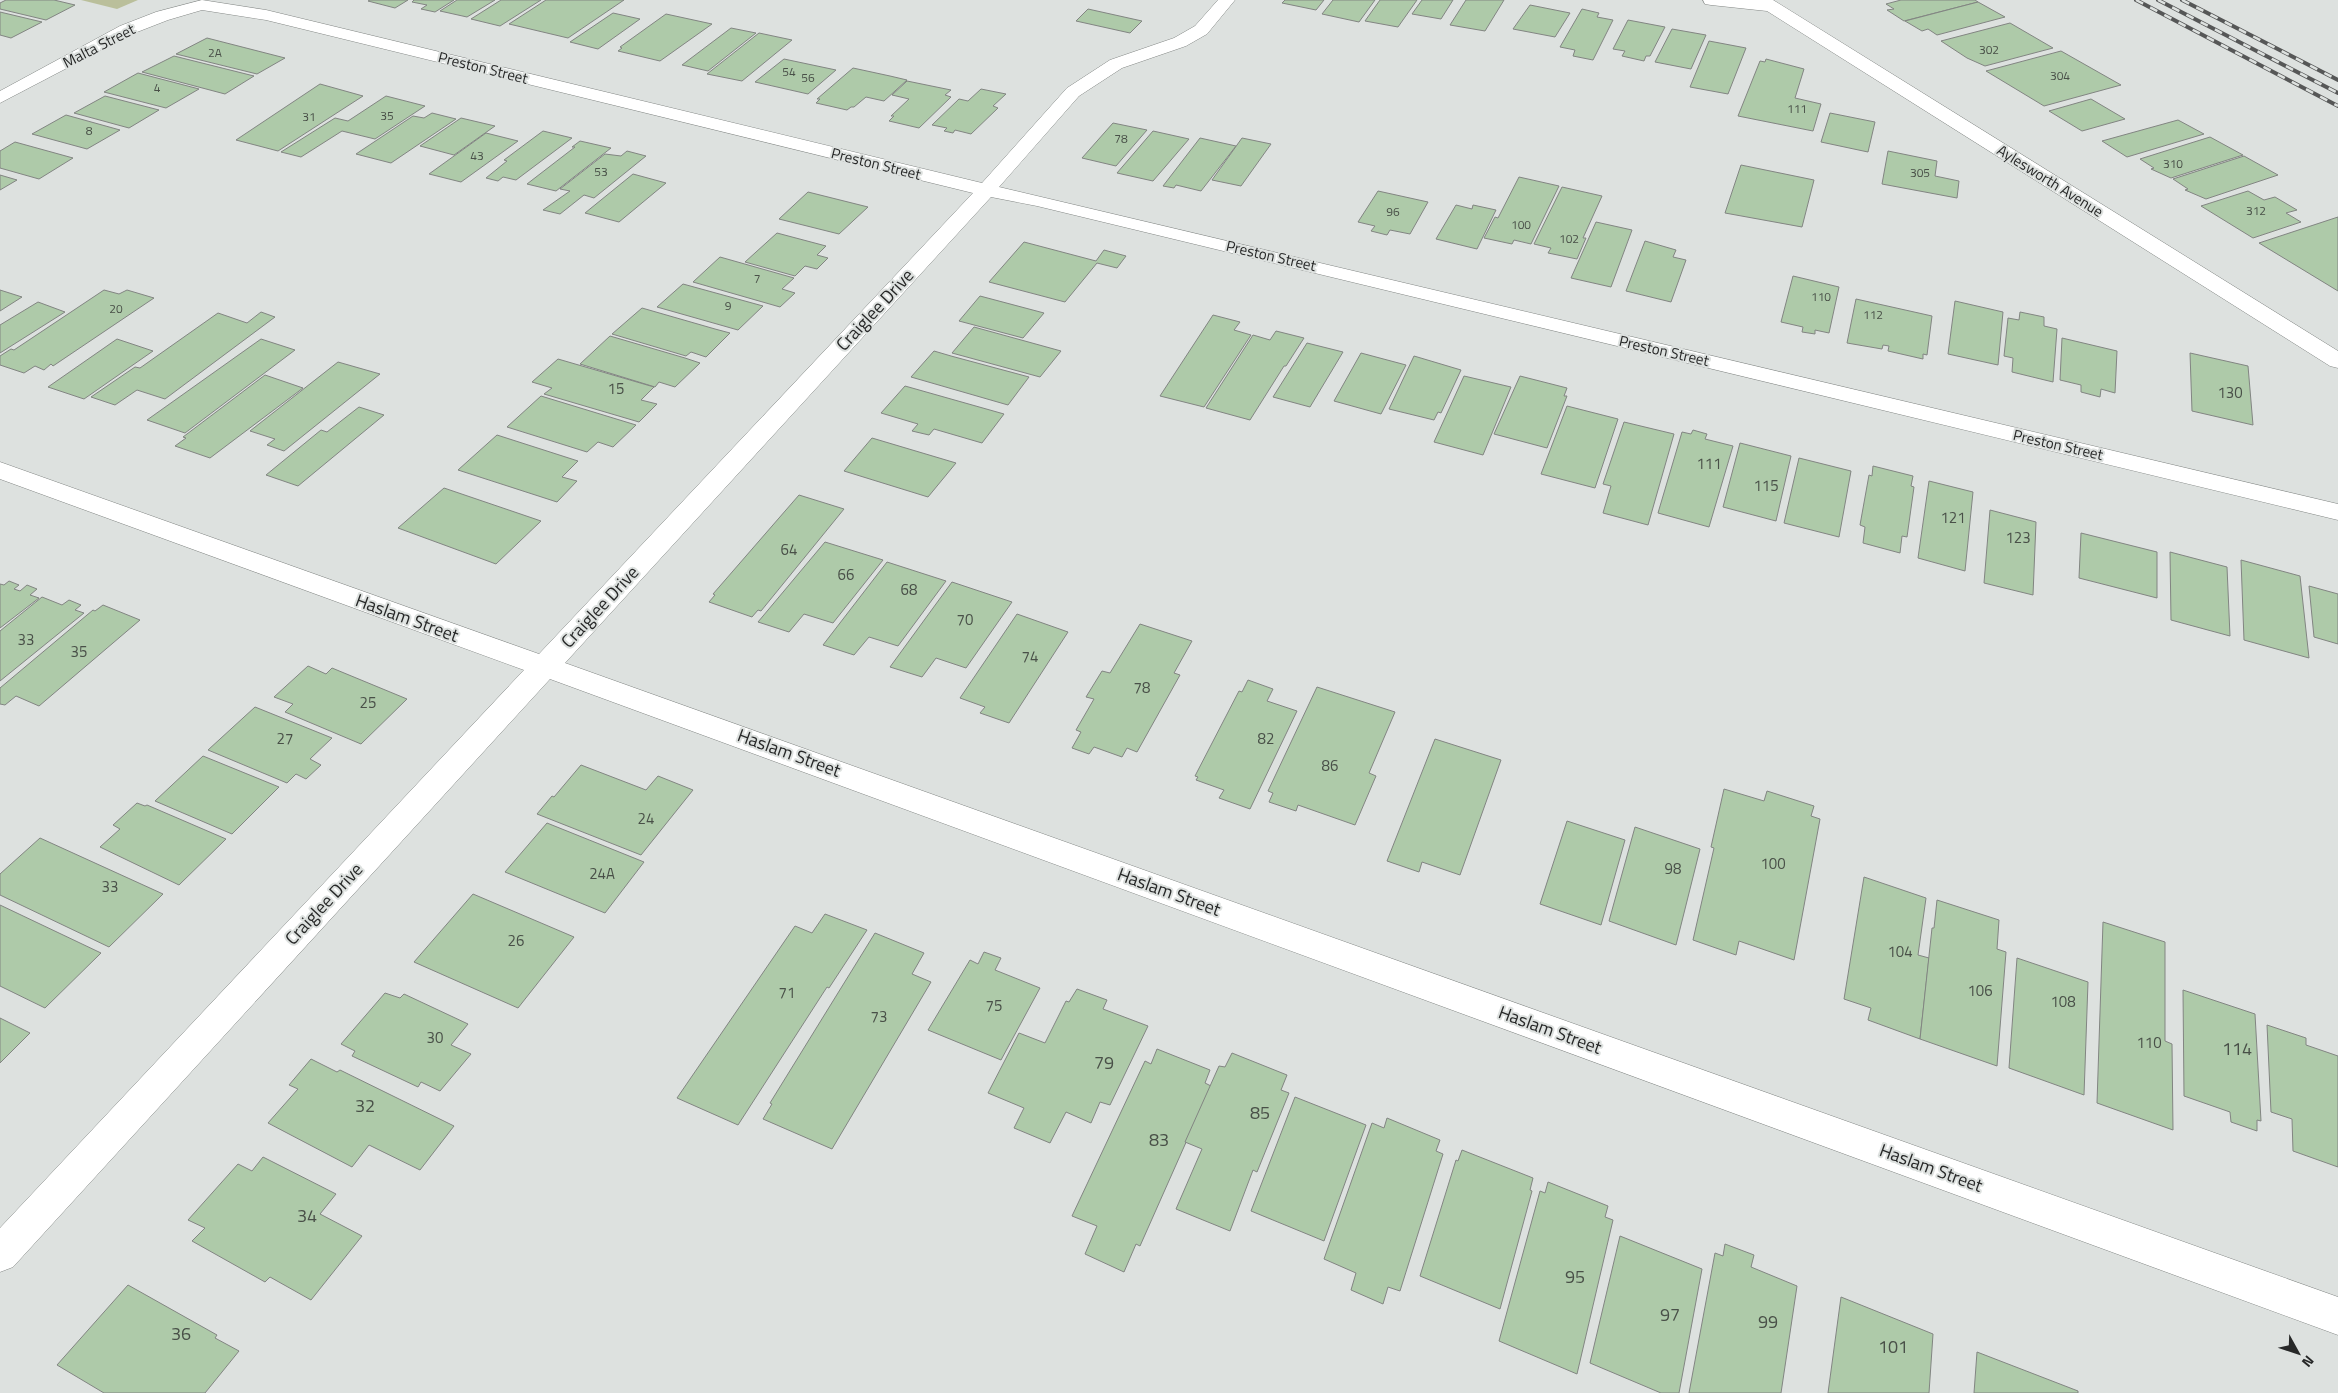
<svg xmlns="http://www.w3.org/2000/svg" width="2338" height="1393" viewBox="0 0 2338 1393" font-family="'Titillium Web',sans-serif">
<style>
.green{fill:#babf9b}
.building{fill:#aecaa9;stroke:#828582}
.lines{fill:none;stroke-linecap:round;stroke-linejoin:round}
.minor-casing{stroke:#838785;stroke-width:1}
.minor{fill:#fff;fill-rule:evenodd}
.rail-casing{stroke:#565757;stroke-width:4}
.rail{stroke:#dde1df;stroke-width:2.5;stroke-dasharray:8;stroke-linecap:butt}
.labels{text-anchor:middle;stroke-width:4;stroke-linejoin:round;paint-order:stroke}
.far-number-label{font-size:12px;fill:#495048}
.far-street-label{font-size:15px;fill:#272828;stroke:#dde1df}
.number-label{font-size:15px;fill:#495048}
.street-label{font-size:18px;fill:#272828;stroke:#dde1df}
.near-number-label{font-size:18px;fill:#495048}
</style>
<rect width="100%" height="100%" fill="#dde1df"/>
<polygon class="green" points="81,0 138,0 117,9"/>
<g class="building">
<polygon points="6,0 54,0 75,5 46,20 0,9 0,3"/>
<polygon points="370,0 408,0 395,8 368,1"/>
<polygon points="414,0 454,0 435,12 421,9 427,5 412,2"/>
<polygon points="457,0 495,0 467,17 440,11"/>
<polygon points="501,0 541,0 500,26 471,19"/>
<polygon points="546,0 624,0 568,38 509,24"/>
<polygon points="1285,0 1324,0 1316,10 1282,3"/>
<polygon points="1333,0 1375,0 1359,22 1322,14"/>
<polygon points="1380,0 1417,0 1398,27 1365,21"/>
<polygon points="1422,0 1453,0 1441,19 1412,14"/>
<polygon points="1466,0 1504,0 1485,31 1450,25"/>
<polygon points="1901,0 1975,0 1978,2 1904,21 1887,10 1894,9 1886,4"/>
<polygon points="1978,2 2005,17 1937,35 1928,29 1922,31 1905,21"/>
<polygon points="1530,5 1570,13 1555,37 1513,29"/>
<polygon points="1088,9 1142,21 1130,33 1076,21"/>
<polygon points="1582,9 1599,13 1597,17 1613,20 1593,60 1573,56 1575,50 1560,47"/>
<polygon points="0,12 42,22 11,38 0,35"/>
<polygon points="613,13 640,19 598,49 570,42"/>
<polygon points="666,14 712,24 660,61 618,51 622,48 620,47"/>
<polygon points="1628,20 1665,27 1650,56 1646,56 1644,61 1622,56 1625,51 1613,49"/>
<polygon points="2010,23 2053,48 1985,66 1967,58 1941,41"/>
<polygon points="731,28 756,33 708,71 682,65"/>
<polygon points="1672,29 1706,35 1691,69 1655,62"/>
<polygon points="759,33 792,40 742,81 707,74"/>
<polygon points="207,38 285,58 257,74 176,54"/>
<polygon points="1709,41 1746,48 1728,94 1690,87"/>
<polygon points="2061,51 2121,85 2044,106 1986,71"/>
<polygon points="174,56 254,76 225,94 142,72"/>
<polygon points="784,59 836,70 808,94 755,82"/>
<polygon points="1766,59 1804,69 1795,98 1821,104 1813,131 1738,116 1760,61 1765,62"/>
<polygon points="853,68 890,76 907,80 884,101 866,97 854,107 851,107 847,110 816,103 820,99 817,99"/>
<polygon points="138,73 199,89 166,108 104,92"/>
<polygon points="907,81 951,90 945,95 951,97 919,128 889,121 894,116 891,116 909,99 892,95"/>
<polygon points="320,84 363,96 278,151 236,140"/>
<polygon points="981,89 1006,94 993,106 998,108 971,134 955,130 953,133 944,131 947,128 932,125 959,99 968,101"/>
<polygon points="105,96 159,110 129,128 74,113"/>
<polygon points="386,96 425,106 375,139 342,131 301,157 281,152 335,118 348,121"/>
<polygon points="2091,99 2125,119 2082,131 2049,111"/>
<polygon points="432,113 456,119 391,163 356,154 413,116 424,118"/>
<polygon points="1830,113 1875,122 1868,152 1821,142"/>
<polygon points="66,115 120,130 87,149 32,134"/>
<polygon points="461,118 495,126 454,155 420,146"/>
<polygon points="2178,120 2204,134 2127,157 2102,141"/>
<polygon points="1113,123 1147,130 1116,166 1082,158"/>
<polygon points="543,131 572,138 516,180 503,177 498,181 486,178 507,161 504,160"/>
<polygon points="1153,131 1189,139 1153,181 1117,173"/>
<polygon points="486,133 518,141 461,182 429,174"/>
<polygon points="2210,137 2243,155 2171,178 2151,169 2154,168 2140,159"/>
<polygon points="1200,138 1236,146 1201,191 1176,185 1174,188 1163,186"/>
<polygon points="1242,138 1271,144 1241,186 1212,180"/>
<polygon points="580,141 611,148 556,191 527,184 575,147 572,147"/>
<polygon points="15,142 73,158 39,179 0,168 0,151"/>
<polygon points="627,151 646,156 594,198 584,195 560,214 543,210 570,191 560,189 605,154 621,156"/>
<polygon points="1888,151 1937,161 1935,176 1959,181 1957,198 1882,184"/>
<polygon points="2244,156 2278,175 2206,199 2185,190 2188,189 2173,179"/>
<polygon points="1741,165 1814,180 1802,227 1725,213"/>
<polygon points="633,174 666,183 619,222 585,213"/>
<polygon points="0,175 17,180 0,190"/>
<polygon points="1519,177 1559,186 1531,244 1514,240 1512,244 1484,238 1495,217 1498,218"/>
<polygon points="1562,187 1602,196 1583,238 1586,238 1577,259 1548,253 1551,248 1534,244"/>
<polygon points="1378,191 1428,202 1410,234 1390,230 1387,235 1371,231 1375,226 1358,222"/>
<polygon points="2248,191 2264,200 2275,197 2297,210 2286,213 2301,222 2253,238 2201,206"/>
<polygon points="808,192 868,207 839,234 779,219"/>
<polygon points="1456,205 1472,209 1473,205 1496,210 1477,249 1436,239"/>
<polygon points="2338,217 2338,291 2259,243"/>
<polygon points="1596,222 1632,230 1611,287 1571,278"/>
<polygon points="777,233 826,246 817,255 828,258 817,269 805,266 795,276 745,262"/>
<polygon points="1645,241 1676,250 1673,257 1686,260 1671,302 1626,291"/>
<polygon points="1024,242 1096,261 1104,250 1126,256 1117,268 1097,263 1065,302 989,282"/>
<polygon points="720,257 794,278 782,289 795,293 780,307 693,282"/>
<polygon points="1793,276 1839,287 1829,333 1815,330 1815,334 1802,332 1803,327 1781,322"/>
<polygon points="683,284 763,306 738,330 657,307"/>
<polygon points="0,290 22,297 0,311"/>
<polygon points="104,290 119,294 127,290 154,298 53,366 51,364 44,370 35,366 24,373 0,365 0,356 11,349 14,350"/>
<polygon points="980,296 1044,313 1023,338 959,321"/>
<polygon points="1856,299 1932,316 1927,355 1923,354 1923,359 1888,351 1889,346 1883,345 1882,349 1847,343"/>
<polygon points="1955,301 2003,312 1998,365 1948,354"/>
<polygon points="38,302 65,312 0,353 0,325"/>
<polygon points="642,308 715,329 730,333 706,357 691,352 686,356 612,334"/>
<polygon points="261,312 275,317 165,399 137,390 115,405 91,397 135,367 140,368 218,313 247,323"/>
<polygon points="2020,312 2044,317 2044,326 2057,329 2053,382 2012,372 2013,358 2004,356 2008,318 2019,320"/>
<polygon points="1213,315 1240,322 1234,330 1251,335 1204,407 1160,396"/>
<polygon points="974,327 1061,351 1040,377 952,353"/>
<polygon points="1276,331 1304,338 1286,366 1284,366 1250,420 1206,408 1253,335 1270,340"/>
<polygon points="610,336 685,358 700,363 675,387 659,382 655,387 580,364"/>
<polygon points="2062,338 2117,351 2115,393 2101,389 2100,397 2081,392 2081,385 2060,380"/>
<polygon points="117,339 153,351 84,399 48,387"/>
<polygon points="261,339 295,350 185,433 147,420"/>
<polygon points="1307,343 1343,352 1310,407 1273,397"/>
<polygon points="934,351 951,356 1029,377 1008,405 911,377"/>
<polygon points="1361,353 1406,365 1381,414 1334,401"/>
<polygon points="2190,353 2248,366 2253,425 2192,411"/>
<polygon points="1414,356 1461,370 1441,413 1438,412 1434,420 1389,409"/>
<polygon points="558,359 654,387 641,400 657,404 639,422 544,394 552,388 532,382"/>
<polygon points="338,362 380,374 284,451 267,445 275,439 250,431"/>
<polygon points="265,375 303,388 210,458 175,446 186,438 183,437"/>
<polygon points="1464,376 1511,387 1483,455 1434,442"/>
<polygon points="1520,376 1567,388 1564,396 1567,396 1547,448 1494,434"/>
<polygon points="905,386 1004,414 982,443 934,429 929,435 912,431 918,424 881,413"/>
<polygon points="541,396 636,425 613,447 598,442 587,452 507,427"/>
<polygon points="1567,406 1618,419 1595,488 1541,474"/>
<polygon points="359,407 384,415 298,486 266,475 321,430 327,432"/>
<polygon points="1624,422 1674,434 1648,525 1603,513 1611,486 1603,484"/>
<polygon points="1693,430 1707,434 1705,439 1733,446 1709,527 1658,513 1682,432 1691,434"/>
<polygon points="497,435 578,461 562,477 577,481 557,502 458,470"/>
<polygon points="872,438 956,463 928,497 844,471"/>
<polygon points="1740,443 1791,456 1776,521 1723,507"/>
<polygon points="1799,458 1851,471 1839,537 1784,523"/>
<polygon points="1873,466 1913,476 1911,486 1914,487 1907,537 1902,536 1900,553 1863,543 1865,527 1860,525 1869,475 1872,476"/>
<polygon points="1929,481 1973,492 1965,571 1918,558"/>
<polygon points="444,488 541,521 496,564 398,528"/>
<polygon points="799,495 844,509 761,611 758,610 752,617 709,602 715,595 713,594"/>
<polygon points="1990,510 2036,522 2033,595 1984,583"/>
<polygon points="2081,533 2157,552 2157,598 2079,578"/>
<polygon points="825,542 883,560 833,623 804,614 789,632 758,622"/>
<polygon points="2170,552 2227,567 2230,636 2171,620"/>
<polygon points="2241,560 2300,576 2309,658 2244,640"/>
<polygon points="887,562 946,581 898,646 869,637 854,655 823,645"/>
<polygon points="9,581 19,585 14,589 20,591 27,585 37,589 30,595 39,598 0,628 0,584 4,585"/>
<polygon points="952,582 1012,602 966,668 936,658 922,677 890,667"/>
<polygon points="2309,586 2338,594 2338,644 2314,637"/>
<polygon points="42,597 62,605 69,600 81,605 75,610 84,613 0,681 0,631"/>
<polygon points="103,605 140,620 39,706 16,696 5,705 0,704 0,688 93,610 95,611"/>
<polygon points="1017,614 1068,632 1009,723 980,713 985,707 960,698"/>
<polygon points="1140,624 1192,641 1174,673 1180,675 1137,752 1127,748 1122,757 1094,747 1089,754 1072,748 1081,732 1076,730 1094,699 1086,697 1102,671 1110,673"/>
<polygon points="308,666 326,674 332,668 407,699 361,744 285,712 293,704 274,697"/>
<polygon points="1248,680 1273,689 1267,701 1297,711 1250,809 1219,798 1224,790 1196,780 1198,777 1195,776 1239,691 1242,692"/>
<polygon points="1317,687 1395,712 1369,773 1376,776 1355,825 1298,805 1296,811 1269,802 1273,793 1268,791"/>
<polygon points="255,707 332,738 310,759 321,765 306,779 296,774 287,783 208,750"/>
<polygon points="1435,739 1501,760 1460,875 1422,862 1419,872 1387,861"/>
<polygon points="203,756 279,787 232,834 155,801"/>
<polygon points="581,765 646,790 658,776 693,790 641,855 537,814 552,796 554,797"/>
<polygon points="1724,789 1764,801 1767,791 1814,806 1811,816 1820,819 1794,960 1739,941 1736,955 1693,940 1714,848 1711,847"/>
<polygon points="137,803 145,806 147,805 226,839 179,885 100,847 120,829 113,825"/>
<polygon points="1567,821 1625,840 1601,925 1540,904"/>
<polygon points="547,823 644,862 605,913 505,872"/>
<polygon points="1635,827 1700,849 1676,945 1609,921"/>
<polygon points="40,838 163,894 109,947 0,895 0,874"/>
<polygon points="1864,877 1926,898 1918,955 1929,958 1920,1039 1868,1020 1871,1008 1844,999"/>
<polygon points="473,894 574,937 518,1008 414,962"/>
<polygon points="1937,900 1999,920 1997,949 2006,952 1997,1066 1920,1039 1932,928 1934,928"/>
<polygon points="0,905 101,953 45,1008 0,986"/>
<polygon points="825,914 867,930 829,988 827,987 738,1125 677,1098 795,926 812,933"/>
<polygon points="2103,922 2165,942 2165,1041 2172,1044 2173,1130 2097,1103"/>
<polygon points="875,933 924,953 912,974 931,982 832,1149 763,1119 772,1104 770,1103"/>
<polygon points="984,952 1001,958 995,970 1040,988 1001,1060 928,1030 970,960 978,964"/>
<polygon points="2017,958 2088,982 2084,1095 2009,1068"/>
<polygon points="1077,989 1107,1000 1103,1009 1148,1026 1110,1105 1100,1102 1091,1123 1066,1112 1050,1143 1014,1128 1024,1108 988,1093 1019,1033 1045,1043 1066,1001 1069,1002"/>
<polygon points="2183,990 2255,1014 2261,1121 2257,1120 2257,1131 2231,1122 2230,1112 2184,1096"/>
<polygon points="385,993 400,998 404,994 468,1024 451,1045 471,1054 440,1091 421,1082 418,1087 352,1056 355,1051 341,1044"/>
<polygon points="0,1018 30,1033 0,1063"/>
<polygon points="2267,1025 2306,1038 2306,1045 2338,1056 2338,1167 2293,1151 2292,1119 2271,1112"/>
<polygon points="1157,1049 1210,1070 1205,1083 1211,1086 1140,1246 1136,1244 1124,1272 1085,1254 1097,1226 1072,1216 1145,1061 1151,1064"/>
<polygon points="1232,1053 1287,1075 1281,1090 1289,1093 1257,1172 1253,1170 1230,1231 1176,1209 1202,1149 1185,1142 1219,1066 1225,1067"/>
<polygon points="311,1059 337,1072 340,1070 454,1126 420,1170 369,1145 352,1167 268,1123 298,1089 289,1085"/>
<polygon points="1295,1097 1366,1125 1324,1241 1251,1211"/>
<polygon points="1387,1118 1440,1140 1436,1151 1443,1154 1400,1291 1388,1287 1383,1304 1351,1290 1356,1273 1324,1259 1372,1123 1384,1128"/>
<polygon points="1462,1150 1533,1178 1530,1190 1532,1191 1500,1309 1420,1276 1456,1160 1458,1161"/>
<polygon points="263,1157 336,1194 320,1214 362,1236 311,1300 270,1277 265,1282 192,1241 205,1228 188,1220 238,1164 252,1171"/>
<polygon points="1548,1182 1608,1206 1605,1217 1613,1220 1577,1374 1499,1341 1540,1191 1545,1193"/>
<polygon points="1620,1236 1702,1269 1679,1393 1661,1393 1590,1363"/>
<polygon points="1725,1244 1754,1255 1751,1267 1797,1286 1781,1393 1689,1393 1715,1253 1723,1256"/>
<polygon points="128,1285 217,1335 215,1338 239,1351 205,1393 104,1393 57,1365"/>
<polygon points="1841,1297 1933,1334 1929,1393 1828,1393"/>
<polygon points="1977,1352 2078,1391 2078,1393 1974,1393"/>
</g>
<g class="lines">
<g class="minor-casing">
<g id="minor">
<polygon points="202,0 266,10 982,183 1067,88 1110,60 1174,38 1195,26 1218,0 1235,0 1207,34 1186,46 1122,68 1079,96 999,187 2338,504 2338,520 1037,206 991,197 565,663 2338,1297 2338,1335 550,679 13,1267 0,1272 0,1228 524,670 0,479 0,462 539,654 973,193 266,20 202,10 168,20 132,34 0,103 0,91 120,26 156,12"/>
<polygon points="1703,0 1773,0 2338,351 2338,368 2330,366 1767,11 1711,5 1705,4"/>
</g>
</g>
<use href="#minor" class="minor"/>
<g class="rail-casing">
<g id="rail">
<polyline points="2136,0 2338,106"/>
<polyline points="2158,0 2338,93"/>
<polyline points="2182,0 2338,80"/>
</g>
</g>
<use href="#rail" class="rail"/>
</g>
<g class="labels">
<g class="far-number-label">
<text x="1989" y="54">302</text>
<text x="215" y="57">2A</text>
<text x="789" y="76">54</text>
<text x="2060" y="80">304</text>
<text x="808" y="82">56</text>
<text x="157" y="92">4</text>
<text x="1797" y="113">111</text>
<text x="387" y="120">35</text>
<text x="309" y="121">31</text>
<text x="89" y="135">8</text>
<text x="1121" y="143">78</text>
<text x="477" y="160">43</text>
<text x="2173" y="168">310</text>
<text x="601" y="176">53</text>
<text x="1920" y="177">305</text>
<text x="2256" y="215">312</text>
<text x="1393" y="216">96</text>
<text x="1521" y="229">100</text>
<text x="1569" y="243">102</text>
<text x="757" y="283">7</text>
<text x="1821" y="301">110</text>
<text x="728" y="310">9</text>
<text x="116" y="313">20</text>
<text x="1873" y="319">112</text>
</g>
<g class="far-street-label">
<text transform="translate(99 46) rotate(-27)" y="5">Malta Street</text>
<text transform="translate(483 68) rotate(14)" y="5">Preston Street</text>
<text transform="translate(876 164) rotate(14)" y="5">Preston Street</text>
<text transform="translate(2050 181) rotate(32)" y="5">Aylesworth Avenue</text>
<text transform="translate(1271 256) rotate(13)" y="5">Preston Street</text>
<text transform="translate(1664 351) rotate(13)" y="5">Preston Street</text>
<text transform="translate(2058 445) rotate(13)" y="5">Preston Street</text>
</g>
<g class="number-label">
<text x="616" y="394">15</text>
<text x="2230" y="398">130</text>
<text x="1709" y="469">111</text>
<text x="1766" y="491">115</text>
<text x="1953" y="523">121</text>
<text x="2018" y="543">123</text>
<text x="789" y="555">64</text>
<text x="846" y="580">66</text>
<text x="909" y="595">68</text>
<text x="965" y="625">70</text>
<text x="26" y="645">33</text>
<text x="79" y="657">35</text>
<text x="1030" y="662">74</text>
<text x="1142" y="693">78</text>
<text x="368" y="708">25</text>
<text x="285" y="744">27</text>
<text x="1266" y="744">82</text>
<text x="1330" y="771">86</text>
<text x="646" y="824">24</text>
<text x="1773" y="869">100</text>
<text x="1673" y="874">98</text>
<text x="602" y="879">24A</text>
<text x="110" y="892">33</text>
<text x="516" y="946">26</text>
<text x="1900" y="957">104</text>
<text x="1980" y="996">106</text>
<text x="787" y="998">71</text>
<text x="2063" y="1007">108</text>
<text x="994" y="1011">75</text>
<text x="879" y="1022">73</text>
<text x="435" y="1043">30</text>
<text x="2149" y="1048">110</text>
</g>
<g class="street-label">
<text transform="translate(875 310) rotate(-47)" y="6">Craiglee Drive</text>
<text transform="translate(600 607) rotate(-47)" y="6">Craiglee Drive</text>
<text transform="translate(407 618) rotate(20)" y="6">Haslam Street</text>
<text transform="translate(789 753) rotate(20)" y="6">Haslam Street</text>
<text transform="translate(1169 892) rotate(20)" y="6">Haslam Street</text>
<text transform="translate(324 904) rotate(-47)" y="6">Craiglee Drive</text>
<text transform="translate(1550 1030) rotate(20)" y="6">Haslam Street</text>
<text transform="translate(1931 1168) rotate(20)" y="6">Haslam Street</text>
</g>
<g class="near-number-label">
<text x="2237" y="1055">114</text>
<text x="1104" y="1069">79</text>
<text x="365" y="1112">32</text>
<text x="1260" y="1119">85</text>
<text x="1159" y="1146">83</text>
<text x="307" y="1222">34</text>
<text x="1575" y="1283">95</text>
<text x="1670" y="1321">97</text>
<text x="1768" y="1328">99</text>
<text x="181" y="1340">36</text>
<text x="1893" y="1353">101</text>
</g>
</g>
<g transform="translate(2298 1353) rotate(130)" stroke="#dde1df" stroke-width="4" paint-order="stroke">
<path d="M0-4L9 19L0 12L-9 19Z" fill="#272828"/>
<text y="-8" font-size="14" font-weight="bold" text-anchor="middle" fill="#272828">N</text>
</g>
</svg>
